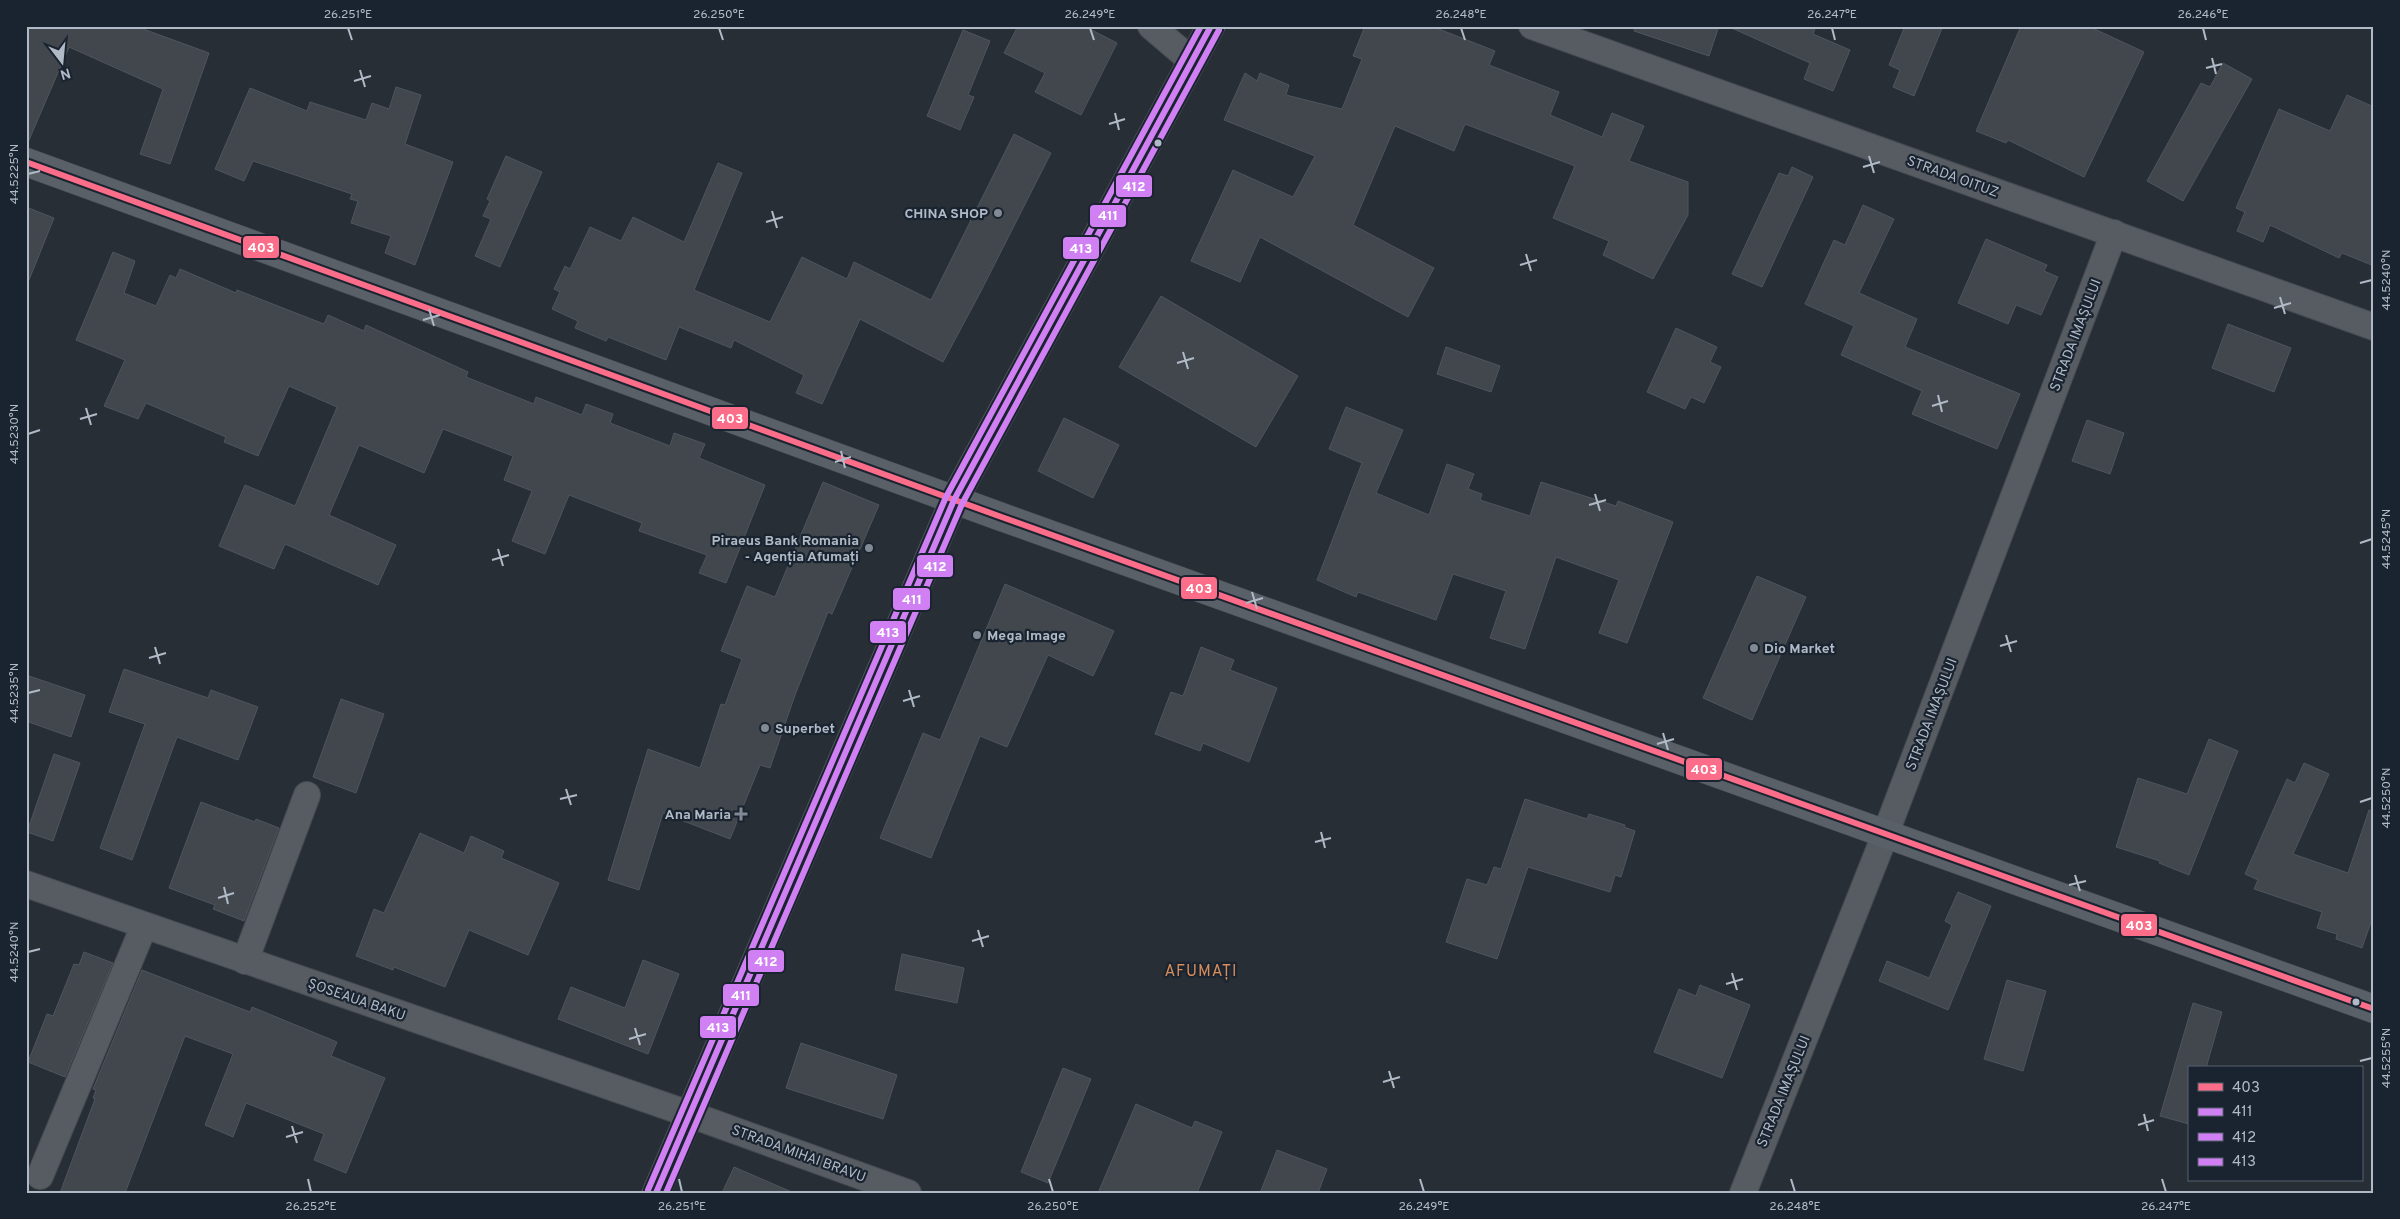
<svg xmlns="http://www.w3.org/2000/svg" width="2400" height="1219" viewBox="0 0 2400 1219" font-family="Overpass,sans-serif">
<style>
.building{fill:#41474d;stroke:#4f555d}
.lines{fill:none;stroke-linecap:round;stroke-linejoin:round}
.street-casing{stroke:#454a50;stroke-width:28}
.secondary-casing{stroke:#454a50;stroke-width:29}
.highway-casing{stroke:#444a51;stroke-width:29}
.street{stroke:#575c63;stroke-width:26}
.secondary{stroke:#5a6068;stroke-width:28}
.highway{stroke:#5c6062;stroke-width:28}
.bus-1-casing{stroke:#1a2430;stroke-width:10}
.bus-2-casing{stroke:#1a2430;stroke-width:10}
.bus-3-casing{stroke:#1a2430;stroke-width:10}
.bus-4-casing{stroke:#1a2430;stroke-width:10}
.bus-1{stroke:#fb6d88;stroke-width:6}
.bus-2{stroke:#d080f3;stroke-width:6}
.bus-3{stroke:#d080f3;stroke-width:6}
.bus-4{stroke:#d080f3;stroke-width:6}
.ticks{fill:none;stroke:#b0bac7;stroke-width:2}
.bus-dot{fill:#b0bac7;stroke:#1a2430;stroke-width:2}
.poi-dot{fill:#808994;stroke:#1a2430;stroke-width:2}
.labels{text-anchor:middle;stroke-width:4.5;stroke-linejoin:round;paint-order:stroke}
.street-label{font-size:14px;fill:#b0bac7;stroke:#1a2430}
.poi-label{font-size:14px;font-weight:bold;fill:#b0bac7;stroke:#1a2430;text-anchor:end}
.quarter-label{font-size:16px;letter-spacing:1px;fill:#d88c5a;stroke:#1a2430}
.line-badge{stroke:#1a2430;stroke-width:2}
.badge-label{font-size:14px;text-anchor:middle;font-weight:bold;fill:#fff}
.neatline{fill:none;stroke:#b0bac7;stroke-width:2}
.ticks-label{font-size:12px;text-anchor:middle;fill:#b0bac7}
</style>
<rect width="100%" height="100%" fill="#272e35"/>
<g class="building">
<polygon points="26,26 135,26 209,53 170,164 140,154 163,89 69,47 26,147"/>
<polygon points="1018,26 1084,26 1117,43 1081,115 1035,92 1045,73 1004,53"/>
<polygon points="1365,26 1431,26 1495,51 1489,65 1559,92 1550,115 1602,137 1612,113 1644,126 1629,161 1688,182 1688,215 1653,279 1603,255 1609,241 1553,218 1575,166 1465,124 1454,151 1395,126 1353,225 1434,268 1408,317 1260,237 1240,282 1191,261 1233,170 1293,197 1315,156 1224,120 1245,73 1257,81 1260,73 1289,85 1286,95 1342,109 1362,59 1353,56"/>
<polygon points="1635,26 1719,26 1709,56 1634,31"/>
<polygon points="1727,26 1816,26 1813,34 1850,50 1833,91 1804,79 1810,63"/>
<polygon points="1905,26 1943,26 1914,96 1893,87 1900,70 1889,65"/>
<polygon points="2021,26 2088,26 2144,52 2084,177 2008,140 2006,143 1976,131"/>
<polygon points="963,30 990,41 968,95 974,97 960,130 927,116"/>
<polygon points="2223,63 2252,79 2183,201 2147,181 2201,83 2210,87"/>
<polygon points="396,87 421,95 405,144 453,162 415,265 385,253 391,236 351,223 358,201 350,199 352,194 253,161 244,181 215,169 250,88 307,111 310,102 366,120 372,103 389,109"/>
<polygon points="2347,95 2374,107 2374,266 2342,253 2339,258 2270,225 2263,242 2237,231 2245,212 2236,208 2279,109 2330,131"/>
<polygon points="1014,134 1051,153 981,291 943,362 860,319 822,404 796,393 804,375 734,340 731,348 679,327 666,360 608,337 606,341 575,328 578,321 552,309 560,292 554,289 565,266 570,269 590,227 621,241 633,217 684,242 718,163 742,173 694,290 770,322 802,257 847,279 854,262 931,300"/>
<polygon points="506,156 542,172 500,267 475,256 491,219 483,216 490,201 487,199"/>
<polygon points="1792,167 1813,177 1762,287 1732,274 1779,173 1788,176"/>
<polygon points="1863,205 1894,219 1859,293 1917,319 1905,347 2020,394 1997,449 1912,414 1922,391 1841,355 1854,326 1805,304 1834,240 1845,245"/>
<polygon points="26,207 54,218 27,285 26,285"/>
<polygon points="1986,239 2047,265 2044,271 2058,277 2041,315 2016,305 2008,324 1958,303"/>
<polygon points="113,252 135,261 124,293 156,306 170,275 176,278 180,269 236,293 237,290 324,324 328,315 364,331 366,325 468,372 466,377 534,404 536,397 582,415 586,404 613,414 610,423 670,446 674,433 705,444 699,458 765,485 726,583 699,573 707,555 639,531 642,523 569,495 545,554 512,541 532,491 504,480 513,456 443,429 424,473 359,445 329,515 396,545 378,585 285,544 274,569 219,546 245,485 295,506 337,407 289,386 258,456 224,442 226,437 146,403 138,419 104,406 125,360 76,340"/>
<polygon points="1161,296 1298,376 1256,447 1119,367"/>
<polygon points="2228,324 2291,348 2274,392 2212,368"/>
<polygon points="1676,328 1717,347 1710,362 1721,367 1704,403 1691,397 1685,409 1647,392"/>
<polygon points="1446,347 1500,366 1491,392 1437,374"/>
<polygon points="1346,407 1403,430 1376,493 1429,515 1447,464 1474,474 1468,489 1482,494 1480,500 1530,516 1541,482 1616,506 1618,501 1673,522 1627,643 1599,633 1619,580 1556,557 1525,649 1490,638 1506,591 1453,574 1436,620 1358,592 1356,597 1317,580 1362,463 1329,449"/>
<polygon points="1064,418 1119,445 1093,498 1038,471"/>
<polygon points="2087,420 2124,433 2110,474 2072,461"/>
<polygon points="823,482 879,505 832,614 828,612 795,695 770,768 760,765 730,839 663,813 639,890 608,880 648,749 700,768 721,704 725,705 742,659 721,651 747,586 775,597"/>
<polygon points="1757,576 1806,597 1752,720 1703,698"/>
<polygon points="1005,584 1114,631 1093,676 1048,655 1007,747 980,736 931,858 880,838 923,733 940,740"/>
<polygon points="1201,647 1234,660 1230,670 1277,688 1249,762 1203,743 1200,751 1155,734 1171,692 1183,696"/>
<polygon points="124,669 208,698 211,690 258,707 238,760 177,737 132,860 100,848 145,724 109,712"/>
<polygon points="26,675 85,695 71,737 26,721"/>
<polygon points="341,699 384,714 356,793 313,777"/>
<polygon points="2209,739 2238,751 2189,875 2159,863 2160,861 2116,847 2138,778 2187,794"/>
<polygon points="54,754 80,763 53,841 27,832"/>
<polygon points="2304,763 2329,774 2293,854 2348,873 2369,810 2374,811 2374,913 2362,948 2336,939 2337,934 2317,928 2322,912 2254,889 2258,880 2245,874 2287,779 2295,783"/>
<polygon points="1525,799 1587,819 1589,814 1625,825 1624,827 1635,831 1621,877 1615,875 1610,892 1528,867 1497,959 1446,942 1467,879 1487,885 1494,867 1501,869"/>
<polygon points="201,802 255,822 256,819 279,828 244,921 213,909 215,905 169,888"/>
<polygon points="420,833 464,853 471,836 504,851 501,858 559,883 528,955 469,930 445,987 394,967 393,970 356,956 374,909 384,913"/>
<polygon points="1958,892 1991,906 1948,1010 1879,981 1887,961 1929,978 1952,925 1945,921"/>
<polygon points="84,952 113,963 65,1077 28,1062 47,1014 53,1016 74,964 79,965"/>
<polygon points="902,954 964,968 957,1003 895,990"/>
<polygon points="643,960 679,974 648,1054 558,1019 571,987 625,1008"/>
<polygon points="142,970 250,1012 252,1007 337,1042 331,1056 385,1078 346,1173 314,1160 324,1134 246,1103 233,1137 205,1125 233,1054 185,1036 125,1193 60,1193 95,1099 93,1098 96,1090 93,1089"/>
<polygon points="2007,980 2046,991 2023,1071 1984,1059"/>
<polygon points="1700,985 1750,1005 1722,1078 1654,1052 1679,989 1696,996"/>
<polygon points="2193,1003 2222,1012 2206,1068 2189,1068 2189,1124 2160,1116"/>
<polygon points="801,1043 897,1075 883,1119 786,1088"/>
<polygon points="1063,1068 1091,1079 1048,1183 1021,1172"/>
<polygon points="1136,1104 1192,1128 1195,1121 1222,1132 1197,1193 1098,1193"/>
<polygon points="1277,1150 1327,1169 1318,1193 1260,1193"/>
<polygon points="734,1167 794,1193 722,1193"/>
</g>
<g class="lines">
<g class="street-casing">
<g id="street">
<polyline points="1151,26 1192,61"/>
<polyline points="1532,26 2374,327"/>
<polyline points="26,884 689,1114 908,1193"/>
<polyline points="245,961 307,795"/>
<polyline points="40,1176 144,926"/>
<polyline points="1743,1193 1885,835 2114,233"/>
</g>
</g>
<g class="secondary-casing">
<polyline id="secondary" points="26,162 996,515 2374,1009"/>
</g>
<g class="highway-casing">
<polyline id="highway" points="656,1193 954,500 1211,26"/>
</g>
<use href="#street" class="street"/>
<use href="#secondary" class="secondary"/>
<use href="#highway" class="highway"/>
<g class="bus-1-casing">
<polyline id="bus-1" points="26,162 996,515 2374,1009"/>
</g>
<g class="bus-2-casing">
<polyline id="bus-2" points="656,1193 954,500 1211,26"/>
</g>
<g class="bus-3-casing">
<polyline id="bus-3" points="666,1193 962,504 1219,30"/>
</g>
<g class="bus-4-casing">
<polyline id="bus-4" points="648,1190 946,497 1201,26"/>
</g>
<use href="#bus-1" class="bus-1"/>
<use href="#bus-2" class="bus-2"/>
<use href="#bus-3" class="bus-3"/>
<use href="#bus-4" class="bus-4"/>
</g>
<path class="ticks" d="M348 28 352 40M719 28 723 40M1090 28 1094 40M1461 28 1465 40M1832 28 1835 40M2203 28 2206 40M2212 58 2216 74M2206 68 2222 64M360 70 365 87M354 81 371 76M1115 113 1119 130M1109 124 1125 119M1869 156 1874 173M1863 167 1880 162M28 174 40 171M772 211 777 228M766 222 783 217M1526 254 1531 271M1520 265 1537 260M2360 283 2372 280M2280 297 2285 314M2274 308 2291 303M429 309 434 326M423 320 440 315M1183 352 1188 369M1177 363 1194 358M1938 395 1942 412M1932 406 1948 401M86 408 91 425M80 419 97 414M28 434 40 430M841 451 845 468M835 462 851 457M1595 494 1600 511M1589 505 1606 500M2360 543 2372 539M498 549 503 566M492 560 509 555M1252 592 1257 609M1246 603 1263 598M2006 635 2011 652M2000 646 2017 641M155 647 160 664M149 658 166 653M909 690 914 707M28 693 40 690M903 701 920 696M1663 733 1668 750M1657 744 1674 739M566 789 571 805M560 799 577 795M2360 802 2372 798M1321 832 1325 848M1315 842 1331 838M2075 875 2080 891M2069 885 2086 881M224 887 228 904M218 898 234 893M978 930 983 947M972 941 989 936M28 952 40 949M1732 973 1737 990M1726 984 1743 979M635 1028 640 1045M629 1039 646 1034M2360 1061 2372 1058M1389 1071 1394 1088M1383 1082 1400 1077M2144 1114 2148 1131M2138 1125 2154 1120M292 1126 297 1143M286 1137 303 1132M308 1179 311 1192M679 1179 682 1192M1049 1179 1053 1192M1420 1179 1424 1192M1791 1179 1795 1192M2162 1179 2166 1192"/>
<g class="bus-dot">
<circle cx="1158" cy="143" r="4.5"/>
<circle cx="2356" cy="1002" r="4.5"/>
</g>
<g class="poi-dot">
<circle cx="998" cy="213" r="5"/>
<circle cx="869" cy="548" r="5"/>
<circle cx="977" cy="635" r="5"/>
<circle cx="1754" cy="648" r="5"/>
<circle cx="765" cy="728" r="5"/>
<path d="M738.5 806.5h5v5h5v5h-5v5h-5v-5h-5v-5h5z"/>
</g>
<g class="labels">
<g class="street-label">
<text transform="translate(1953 176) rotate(20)" y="5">STRADA OITUZ</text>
<text transform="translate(2075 335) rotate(-69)" y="5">STRADA IMAȘULUI</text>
<text transform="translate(1931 714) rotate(-69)" y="5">STRADA IMAȘULUI</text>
<text transform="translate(357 999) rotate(19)" y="5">ȘOSEAUA BAKU</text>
<text transform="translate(1783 1091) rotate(-68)" y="5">STRADA IMAȘULUI</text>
<text transform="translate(799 1153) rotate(20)" y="5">STRADA MIHAI BRAVU</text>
</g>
<g class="poi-label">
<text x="988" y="218">CHINA SHOP</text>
<text x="859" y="545">Piraeus Bank Romania<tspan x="859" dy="16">- Agenția Afumați</tspan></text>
<text x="987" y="640" text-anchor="start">Mega Image</text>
<text x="1764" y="653" text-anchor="start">Dio Market</text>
<text x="775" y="733" text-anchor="start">Superbet</text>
<text x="731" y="819">Ana Maria</text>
</g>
<g class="quarter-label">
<text x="1201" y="976">AFUMAȚI</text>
</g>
</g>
<g class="line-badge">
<rect x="1115" y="174" width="38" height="24" rx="5" fill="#d080f3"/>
<rect x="1089" y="204" width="38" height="24" rx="5" fill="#d080f3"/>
<rect x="242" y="235" width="38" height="24" rx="5" fill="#fb6d88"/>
<rect x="1062" y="236" width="38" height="24" rx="5" fill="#d080f3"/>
<rect x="711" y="406" width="38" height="24" rx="5" fill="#fb6d88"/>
<rect x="916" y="554" width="38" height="24" rx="5" fill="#d080f3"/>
<rect x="1180" y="576" width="38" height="24" rx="5" fill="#fb6d88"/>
<rect x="892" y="587" width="39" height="24" rx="5" fill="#d080f3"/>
<rect x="869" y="620" width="38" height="24" rx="5" fill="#d080f3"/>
<rect x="1685" y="757" width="38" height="24" rx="5" fill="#fb6d88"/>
<rect x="2120" y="913" width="38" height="24" rx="5" fill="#fb6d88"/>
<rect x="747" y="949" width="38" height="24" rx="5" fill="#d080f3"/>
<rect x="722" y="983" width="38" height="24" rx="5" fill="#d080f3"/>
<rect x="699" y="1015" width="38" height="24" rx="5" fill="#d080f3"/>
</g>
<g class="badge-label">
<text x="1134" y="191">412</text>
<text x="1108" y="220">411</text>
<text x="261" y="252">403</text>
<text x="1081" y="253">413</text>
<text x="730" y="423">403</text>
<text x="935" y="571">412</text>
<text x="1199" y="593">403</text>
<text x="912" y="604">411</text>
<text x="888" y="637">413</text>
<text x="1704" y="774">403</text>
<text x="2139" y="930">403</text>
<text x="766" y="966">412</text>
<text x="741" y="1000">411</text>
<text x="718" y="1032">413</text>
</g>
<rect width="2400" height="1219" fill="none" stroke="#1a2430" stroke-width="55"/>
<rect x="2188" y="1066" width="175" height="115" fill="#1a2430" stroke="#56606c"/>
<rect x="2198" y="1083" width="25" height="8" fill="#fb6d88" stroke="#56606c"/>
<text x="2232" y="1092" font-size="15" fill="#b0bac7">403</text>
<rect x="2198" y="1108" width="25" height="8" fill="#d080f3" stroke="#56606c"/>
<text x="2232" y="1116" font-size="15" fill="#b0bac7">411</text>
<rect x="2198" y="1133" width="25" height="8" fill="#d080f3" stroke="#56606c"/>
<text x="2232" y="1142" font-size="15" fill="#b0bac7">412</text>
<rect x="2198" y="1158" width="25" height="8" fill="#d080f3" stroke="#56606c"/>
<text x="2232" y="1166" font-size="15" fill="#b0bac7">413</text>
<g transform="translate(62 62) rotate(164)" stroke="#1a2430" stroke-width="4" paint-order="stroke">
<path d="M0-4L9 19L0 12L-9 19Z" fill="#b0bac7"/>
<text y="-8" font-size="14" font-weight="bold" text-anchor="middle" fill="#b0bac7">N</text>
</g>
<rect x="28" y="28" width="2344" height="1164" class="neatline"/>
<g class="ticks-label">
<text x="348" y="18">26.251°E</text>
<text x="719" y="18">26.250°E</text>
<text x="1090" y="18">26.249°E</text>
<text x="1461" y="18">26.248°E</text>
<text x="1832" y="18">26.247°E</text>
<text x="2203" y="18">26.246°E</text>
<text transform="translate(14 174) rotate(-90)" y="4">44.5225°N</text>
<text transform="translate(2386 280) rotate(-90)" y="4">44.5240°N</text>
<text transform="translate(14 434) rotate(-90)" y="4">44.5230°N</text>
<text transform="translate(2386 539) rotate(-90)" y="4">44.5245°N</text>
<text transform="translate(14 693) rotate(-90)" y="4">44.5235°N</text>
<text transform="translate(2386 798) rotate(-90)" y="4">44.5250°N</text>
<text transform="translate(14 952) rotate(-90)" y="4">44.5240°N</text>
<text transform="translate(2386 1058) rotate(-90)" y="4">44.5255°N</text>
<text x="311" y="1210">26.252°E</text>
<text x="682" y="1210">26.251°E</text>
<text x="1053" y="1210">26.250°E</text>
<text x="1424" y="1210">26.249°E</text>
<text x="1795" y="1210">26.248°E</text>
<text x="2166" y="1210">26.247°E</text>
</g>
</svg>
